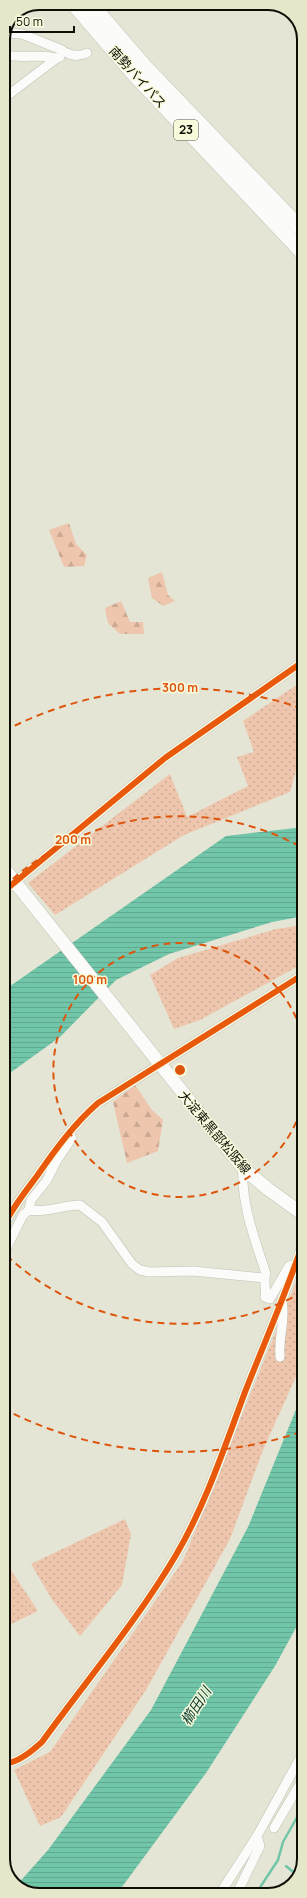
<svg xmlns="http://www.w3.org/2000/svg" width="307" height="1898" viewBox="0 0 307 1898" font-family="Manrope,'Noto Sans JP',sans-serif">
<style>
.grass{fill:url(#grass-dots)}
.forest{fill:url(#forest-firs)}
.water{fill:url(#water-rules)}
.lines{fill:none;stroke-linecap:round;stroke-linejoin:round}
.stream{stroke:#71c6a9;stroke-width:2.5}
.minor-casing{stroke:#c1c1b5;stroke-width:10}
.secondary-casing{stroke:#c1c1b5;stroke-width:14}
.trunk-casing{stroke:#c1c1b5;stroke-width:16}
.minor{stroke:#fbfbf9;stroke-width:9}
.secondary{stroke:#fbfbf9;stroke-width:13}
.trunk{stroke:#fbfbf9;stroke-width:15}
.cycleway-casing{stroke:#f9f9dc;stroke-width:8}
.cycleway{stroke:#e8590c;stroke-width:6}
.ring{fill:none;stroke:#dd550c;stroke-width:2;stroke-dasharray:7 5}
.labels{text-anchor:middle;stroke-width:3;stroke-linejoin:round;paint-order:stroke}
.shield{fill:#f9f9dc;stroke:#545446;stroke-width:1}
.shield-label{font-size:12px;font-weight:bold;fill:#0e0e05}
.street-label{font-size:13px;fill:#0e0e05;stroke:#f9f9dc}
.water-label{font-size:14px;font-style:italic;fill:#063d2f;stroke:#f9f9dc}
.rim{fill:none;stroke:#0e0e05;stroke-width:2}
.centre{fill:#dd550c;stroke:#f9f9dc;stroke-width:2}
.ring-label{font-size:12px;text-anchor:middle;font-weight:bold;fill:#dd550c;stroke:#f9f9dc;stroke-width:3;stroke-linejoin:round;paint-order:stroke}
</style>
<defs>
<pattern id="grass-dots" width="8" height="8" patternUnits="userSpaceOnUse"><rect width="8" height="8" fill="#eec6ad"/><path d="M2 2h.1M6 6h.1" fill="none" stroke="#cba993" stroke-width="1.8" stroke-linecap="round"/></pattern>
<pattern id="forest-firs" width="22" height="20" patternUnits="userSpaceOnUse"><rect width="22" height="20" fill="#eec6ad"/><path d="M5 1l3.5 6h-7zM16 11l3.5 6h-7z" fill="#cba993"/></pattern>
<pattern id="water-rules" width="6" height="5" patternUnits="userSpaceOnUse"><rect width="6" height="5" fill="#71c6a9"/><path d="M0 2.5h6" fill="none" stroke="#61a990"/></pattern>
</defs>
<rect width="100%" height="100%" fill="#e5e5d5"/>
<g class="grass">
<polygon points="304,680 304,744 290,792 184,835 55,915 28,883 170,774 187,817 248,786 237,757 254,752 243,721"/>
<polygon points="304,925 304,963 200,1020 174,1029 150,975 178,958 276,929"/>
<polygon points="304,1262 304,1359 263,1450 230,1539 146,1690 61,1817 40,1826 14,1770 50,1752 183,1561"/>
<polygon points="125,1519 131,1534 122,1585 80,1636 53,1601 31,1564"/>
<polygon points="3,1558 38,1611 3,1628"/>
</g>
<g class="forest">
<polygon points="69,523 76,544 87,555 84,566 64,567 49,530"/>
<polygon points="162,572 168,595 175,601 163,606 152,598 148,578"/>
<polygon points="121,601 130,622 143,622 144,634 120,634 108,623 105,608"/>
<polygon points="135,1085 152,1110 163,1120 158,1151 127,1163 113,1102"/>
</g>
<g class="water">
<polygon points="304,827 304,916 272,922 169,954 116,980 60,1037 3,1078 3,991 226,836"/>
<polygon points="304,1390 304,1613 275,1666 206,1773 116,1895 34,1895 16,1886 48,1850 151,1710 248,1527"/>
</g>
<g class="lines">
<g class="stream">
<polyline points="286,1866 298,1876"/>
<polyline points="255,1895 278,1860 283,1842 304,1805"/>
</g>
<g class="minor-casing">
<g id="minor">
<path d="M5 33 22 34 62 50C70 56 78 57 87 53"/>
<path d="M3 54C21 60 39 53 57 58L60 57"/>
<polyline points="3,99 57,58"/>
<polyline points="3,892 165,758 304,661"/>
<path d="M72 1138 57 1160 47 1180 31 1200 29 1210C47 1213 63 1205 80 1205L102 1222 132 1264 140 1270 149 1272 193 1271 264 1278"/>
<path d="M243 1168C241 1205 255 1239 266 1274 263 1281 267 1289 265 1297L270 1299 289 1266 294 1265"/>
<path d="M3 1227C12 1208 25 1192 37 1176 55 1150 74 1124 98 1103L304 974"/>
<polyline points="3,1255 23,1215 29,1210"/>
<path d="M280 1357C278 1337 286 1320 282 1301"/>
<path d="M3 1764C18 1763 32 1751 42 1742 87 1680 137 1621 176 1555 205 1506 225 1446 245 1392 265 1341 287 1291 304 1240"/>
<polyline points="274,1828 304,1777"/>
<polyline points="219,1895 257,1836 304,1751"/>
<polyline points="236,1895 260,1846 257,1836"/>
</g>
</g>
<g class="secondary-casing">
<polyline id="secondary" points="3,867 243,1168 268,1189 304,1215"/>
</g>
<g class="trunk-casing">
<g id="trunk">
<polyline points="73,3 135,75 304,254"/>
<polyline points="90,3 145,67 304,232"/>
</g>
</g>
<use href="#minor" class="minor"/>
<use href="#secondary" class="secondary"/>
<use href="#trunk" class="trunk"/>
<g class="cycleway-casing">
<g id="cycleway">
<polyline points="3,892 165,758 304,661"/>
<path d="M3 1227C12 1208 25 1192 37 1176 55 1150 74 1124 98 1103L304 974"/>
<path d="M3 1764C18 1763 32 1751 42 1742 87 1680 137 1621 176 1555 205 1506 225 1446 245 1392 265 1341 287 1291 304 1240"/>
</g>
</g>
<use href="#cycleway" class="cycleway"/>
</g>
<g class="ring">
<path d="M304 1099A127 127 0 1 1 304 1041"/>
<path d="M303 1292A254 254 0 0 1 4 1253M4 887A254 254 0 0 1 303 848"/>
<path d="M301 1432A382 382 0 0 1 4 1409M4 731A382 382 0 0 1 301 708"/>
</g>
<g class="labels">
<rect class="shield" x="174" y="120" width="24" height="20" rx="3"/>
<g class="shield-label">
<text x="186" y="134">23</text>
</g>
<g class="street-label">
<text transform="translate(138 77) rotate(48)" y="5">南勢バイパス</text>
<text transform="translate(215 1132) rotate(50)" y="5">大淀東黒部松阪線</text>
</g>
<g class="water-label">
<text transform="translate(196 1706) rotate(-57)" y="5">櫛田川</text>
</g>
</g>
<path d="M0 0H307V1898H0ZM39 10H268A29 29 0 0 1 297 39V1859A29 29 0 0 1 268 1888H39A29 29 0 0 1 10 1859V39A29 29 0 0 1 39 10Z" fill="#e6e6cb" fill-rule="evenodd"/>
<path class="rim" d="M39 10H268A29 29 0 0 1 297 39V1859A29 29 0 0 1 268 1888H39A29 29 0 0 1 10 1859V39A29 29 0 0 1 39 10Z"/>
<circle cx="180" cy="1070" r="6" class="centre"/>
<g class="ring-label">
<text x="180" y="692">300 m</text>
<text x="73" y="844">200 m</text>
<text x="90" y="984">100 m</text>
</g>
<path d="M10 26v6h64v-6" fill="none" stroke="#0e0e05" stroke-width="2"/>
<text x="16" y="26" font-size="12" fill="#0e0e05" stroke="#f9f9dc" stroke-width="3" paint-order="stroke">50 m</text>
</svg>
